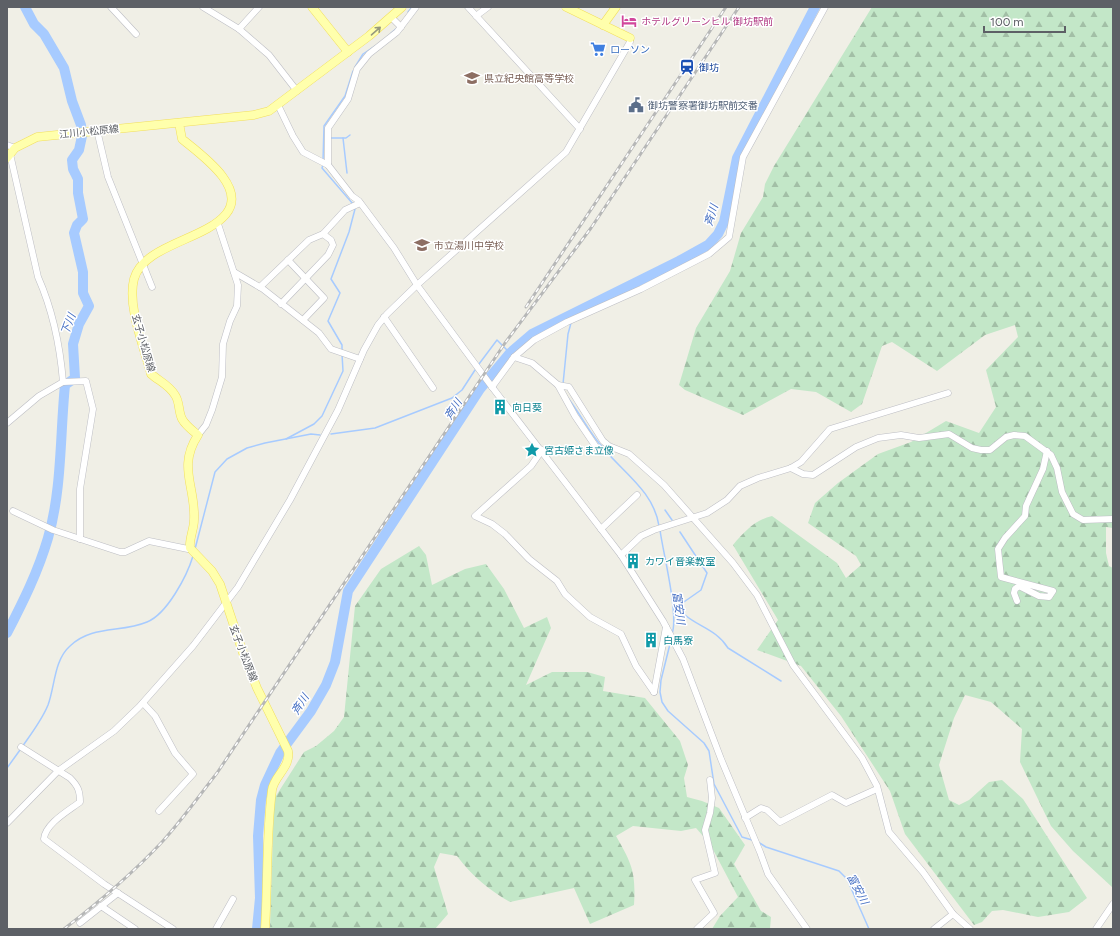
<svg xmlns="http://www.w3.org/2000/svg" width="1120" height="936" viewBox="0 0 1120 936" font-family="Figtree,'Noto Sans JP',sans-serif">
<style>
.forest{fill:url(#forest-firs)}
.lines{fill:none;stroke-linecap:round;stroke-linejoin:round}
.stream{stroke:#a7cbff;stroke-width:1.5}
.river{stroke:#a7cbff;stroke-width:10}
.minor-casing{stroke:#bdbec4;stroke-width:7}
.major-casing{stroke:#f2df5d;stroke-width:9}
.minor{stroke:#fff;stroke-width:6}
.major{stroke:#ffffac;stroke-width:8}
.rail-casing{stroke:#b6b7b7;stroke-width:3}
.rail{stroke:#fff;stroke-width:1.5;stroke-dasharray:4.5;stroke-linecap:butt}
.oneway{stroke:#96987e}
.labels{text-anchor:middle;stroke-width:3;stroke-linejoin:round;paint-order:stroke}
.hotel-label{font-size:10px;fill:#b23c85;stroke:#fff;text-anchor:start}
.shop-label{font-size:10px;fill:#366cbe;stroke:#fff;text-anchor:start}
.transit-label{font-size:10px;fill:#164399;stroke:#fff;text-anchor:start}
.education-label{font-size:10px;fill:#785e54;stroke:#fff;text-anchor:start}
.service-label{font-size:10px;fill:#4e5e75;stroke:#fff;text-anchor:start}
.street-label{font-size:10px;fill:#5d6066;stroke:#fff}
.culture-label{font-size:10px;fill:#0d838f;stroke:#fff;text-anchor:start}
.water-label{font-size:11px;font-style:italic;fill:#4771c4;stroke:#fff}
</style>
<defs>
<pattern id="forest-firs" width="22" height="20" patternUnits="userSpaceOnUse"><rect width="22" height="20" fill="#c3e7c8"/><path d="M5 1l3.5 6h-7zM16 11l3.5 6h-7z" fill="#a2bfa6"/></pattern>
</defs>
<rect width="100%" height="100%" fill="#f0efe6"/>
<g class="forest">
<path d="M872 7H1113V528L1106 527V553L1109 566 1113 568V886L1112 887 1073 851 1051 826 1020 762 1022 729 991 702 965 695 954 718 939 765 949 800 959 805 969 800 989 782 1002 780 1023 799 1087 898 1069 912 1038 917 1003 910 992 911 982 922 974 925 905 834 890 791 841 716 801 666 757 650 778 620 733 545C744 532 755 520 772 516L837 563 846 578 861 565 856 556 808 523 815 503 838 483 878 454 911 442 946 421 979 433 996 407 986 370 1018 337 1015 325 985 335 937 371 892 342 882 346 862 404 851 412 816 392 791 389 743 415 685 390 679 385 696 328 730 271 741 233 763 197 765 184 774 166Z"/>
<path d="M419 546 426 555 432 585 465 569 486 564 504 589 524 628 547 617 551 628 526 685 552 672H587L605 677 603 691 645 698 680 741 688 765 684 778 687 797 702 801 719 808 745 845 734 864 761 911 771 917 770 929H712L720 916 738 897 710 844 696 828 681 831 633 826 616 836C632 864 636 872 634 905L590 924 574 888 510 902C489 890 472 876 457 856L440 853 434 867 448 914 435 929H270L274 799 304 752 316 746 334 731 344 717 355 606 381 569Z"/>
</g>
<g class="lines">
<g class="stream">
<polyline points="408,12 412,7"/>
<polyline points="391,33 397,28"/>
<polyline points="355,67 363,54 375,46"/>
<polyline points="330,138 346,138 350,135"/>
<polyline points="343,138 347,173"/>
<polyline points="323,161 324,126 345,96 353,71"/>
<polyline points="323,165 322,168 353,204"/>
<polyline points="342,350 342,345 328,321 340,293 331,279 349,232 355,209"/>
<polyline points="479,364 497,340 510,353"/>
<polyline points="563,384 568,334 571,323"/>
<path d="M568 398C581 415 590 434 604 449 624 473 654 492 659 526"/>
<polyline points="331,434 375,428 452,398 462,390 475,370"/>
<polyline points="286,439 314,424 322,416 343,371 342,354"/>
<polyline points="665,510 672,520"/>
<path d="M660 530C663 553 679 614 672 634"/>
<path d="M680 532 707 573 701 590 681 604C681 609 681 612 685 615 699 627 717 630 728 648L781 681"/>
<polyline points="195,549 215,472 227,459 247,448 265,443 311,434 320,435"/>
<polyline points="671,640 661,680 660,692 662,702 668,711 704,743 709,751 714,784 742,837 752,840"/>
<path d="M22 747C31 734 42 720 48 705 55 686 54 660 70 646 92 625 121 633 147 622 167 614 187 576 193 556"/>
<polyline points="7,768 20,750"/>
<polyline points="758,842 766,847 839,871 847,879 869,929"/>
</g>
<g class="river">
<path d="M7 633C23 602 38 572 48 538 62 490 60 435 65 385L75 378 73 344 79 324 89 306 83 293V272L74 233 77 225 83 219 78 193V179L73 169 72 160 79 150 82 136 81 125 72 101 64 68 44 34 34 24 25 7"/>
<polyline points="257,929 260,898 258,836 261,800 265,785 280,753 311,711 326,685 335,662 348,591 480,389 510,353 532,334 679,261 708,245 718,234 724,222 737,158 815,7"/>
</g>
<g class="minor-casing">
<g id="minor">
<polyline points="111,7 136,34"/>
<polyline points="203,7 239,29 269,55 297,91"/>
<polyline points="468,7 580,129"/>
<polyline points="476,16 488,7"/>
<polyline points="391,17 401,27"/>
<polyline points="239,29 259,7"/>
<polyline points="278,105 293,136 303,152 328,165 352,196 359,201 394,248 417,285 492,387 621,555 663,621 683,659 721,759 760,852 768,874 807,929"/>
<polyline points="97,130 108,177 152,287"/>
<polyline points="7,145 15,148"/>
<path d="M10 154 38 277C53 311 60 345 63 382"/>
<polyline points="328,165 328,128 348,99 357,69 369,54 397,32 416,7"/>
<polyline points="323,234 345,210 360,203"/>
<polyline points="288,260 324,298 303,320"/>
<polyline points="234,272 263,289 319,333 331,349 360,359"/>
<polyline points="260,287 309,240 323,234 331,240 333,245 328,255 281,304"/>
<polyline points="384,317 433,388"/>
<polyline points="514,357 532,363 558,385 575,416 596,447"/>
<polyline points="558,385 569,387 603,441 609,446 629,454 664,485 733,563 757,595 793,665 862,758 877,786 889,832 923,872 953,914 970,929"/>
<polyline points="492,387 514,357 534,340 567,322 641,289 709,254 729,237 743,157 825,7"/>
<polyline points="7,423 39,396 63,382 86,381 93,409 80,489 80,539"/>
<polyline points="198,435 206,425 212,410 222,377 223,344 230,321 237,306 238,285 218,224"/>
<polyline points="542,450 531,466 475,516 492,524 505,534 529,559 557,581 565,594 590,617 621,634 636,666 654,692"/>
<polyline points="791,468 803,474 813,475 856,447 878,438 901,435 919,438 949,434 972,448 981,450 990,450 1006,437 1014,435 1025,436 1051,455 1057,468 1062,492 1073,514 1083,520 1113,519"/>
<polyline points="13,511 53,530 120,552 125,552 149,541 188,549 190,548"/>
<polyline points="601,529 637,495"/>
<polyline points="621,555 641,536 654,530 707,513 727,500 740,486 758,478 791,468 801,462 830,429 948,393"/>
<polyline points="1017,601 1014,593 1015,589 1019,586 1039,596 1049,597 1053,591 1001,577 998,549 1005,538 1025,516 1026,506 1043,469 1047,451"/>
<polyline points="654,692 666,627"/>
<polyline points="143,703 155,716 175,753 193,774 159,811"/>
<path d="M21 747 70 778C78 786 80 791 80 802 68 811 45 824 44 839L104 884 173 929"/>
<polyline points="745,818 761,808 767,810 780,822 832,795 846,803 877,789"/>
<polyline points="7,823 58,771 114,731 139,707 193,646 238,587 290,500 338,410 364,350 378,325 387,314 417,285 566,152 630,42 630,38"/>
<polyline points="101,906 135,929"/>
<polyline points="80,923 118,893"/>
<polyline points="216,929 233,899"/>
<polyline points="697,929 714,913 695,880 715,873 705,830 710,813 712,798 710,780"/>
<polyline points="934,929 953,914"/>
<polyline points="1096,929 1113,904"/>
</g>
</g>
<g class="major-casing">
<g id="major">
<polyline points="312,7 348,52"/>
<polyline points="566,7 630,38"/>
<polyline points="603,25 616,7"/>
<path d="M179 123 182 139C200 154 248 187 226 214 205 240 143 245 134 279 127 306 144 347 151 374 159 381 169 385 175 395 180 402 178 411 182 419 186 426 192 430 198 435 177 467 196 487 194 520 194 529 189 539 190 548L212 571 220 584 243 653 257 688 288 751C291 767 274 776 272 790 266 836 268 883 265 929"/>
<polyline points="7,158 15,148 37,137 254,115 269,111 369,36 402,7"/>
</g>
</g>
<use href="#minor" class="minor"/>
<use href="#major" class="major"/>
<g class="rail-casing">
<g id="rail">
<polyline points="526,307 726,7"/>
<path d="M64 929C99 902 132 874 162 842 182 820 199 796 217 773L505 343 591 228 739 7"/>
</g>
</g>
<use href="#rail" class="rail"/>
</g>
<defs><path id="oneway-shaft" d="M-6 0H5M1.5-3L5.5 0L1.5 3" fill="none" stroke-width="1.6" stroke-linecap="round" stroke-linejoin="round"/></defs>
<use class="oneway" href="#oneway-shaft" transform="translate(376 31) rotate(-41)"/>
<defs>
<g id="hotel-bare" transform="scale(1.2)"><path d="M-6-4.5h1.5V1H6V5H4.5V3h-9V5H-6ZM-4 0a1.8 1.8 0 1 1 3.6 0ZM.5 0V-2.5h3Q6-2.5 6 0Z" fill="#d1479c" stroke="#fff" stroke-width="2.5" paint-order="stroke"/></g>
<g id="supermarket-bare" transform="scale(1.2)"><path d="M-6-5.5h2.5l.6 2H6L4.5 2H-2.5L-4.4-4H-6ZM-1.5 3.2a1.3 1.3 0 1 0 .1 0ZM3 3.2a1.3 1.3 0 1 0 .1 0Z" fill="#3f7fe0" stroke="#fff" stroke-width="2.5" paint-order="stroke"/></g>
<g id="station-bare" transform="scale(1.2)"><path d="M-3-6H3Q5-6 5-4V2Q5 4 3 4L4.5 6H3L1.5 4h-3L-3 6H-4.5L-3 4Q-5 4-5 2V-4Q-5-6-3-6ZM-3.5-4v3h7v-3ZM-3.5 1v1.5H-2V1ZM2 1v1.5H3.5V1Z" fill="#1a4fb4" stroke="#fff" stroke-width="2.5" paint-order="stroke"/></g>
<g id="school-bare" transform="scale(1.2)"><path d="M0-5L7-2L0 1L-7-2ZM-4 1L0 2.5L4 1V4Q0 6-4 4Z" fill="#8d6e63" stroke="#fff" stroke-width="2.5" paint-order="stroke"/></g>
<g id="civic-bare" transform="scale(1.2)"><path d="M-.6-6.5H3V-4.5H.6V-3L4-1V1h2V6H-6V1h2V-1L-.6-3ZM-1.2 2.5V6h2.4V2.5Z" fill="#5c6f8a" stroke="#fff" stroke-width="2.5" paint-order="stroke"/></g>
<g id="building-bare" transform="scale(1.2)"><path d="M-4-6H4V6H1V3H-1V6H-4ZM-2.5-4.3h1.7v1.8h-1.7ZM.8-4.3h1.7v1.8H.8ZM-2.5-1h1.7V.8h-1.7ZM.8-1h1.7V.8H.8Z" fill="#0f9aa8" stroke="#fff" stroke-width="2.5" paint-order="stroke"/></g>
<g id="sight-bare" transform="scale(1.2)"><path d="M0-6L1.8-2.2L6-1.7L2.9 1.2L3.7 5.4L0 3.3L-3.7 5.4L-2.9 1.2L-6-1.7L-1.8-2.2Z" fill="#0f9aa8" stroke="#fff" stroke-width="2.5" paint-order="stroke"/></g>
</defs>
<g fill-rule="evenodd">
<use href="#hotel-bare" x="629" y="21"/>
<use href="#supermarket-bare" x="598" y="49"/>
<use href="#station-bare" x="687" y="67"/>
<use href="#school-bare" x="472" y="78"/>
<use href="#civic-bare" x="636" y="105"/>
<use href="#school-bare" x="422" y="245"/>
<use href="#building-bare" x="500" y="407"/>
<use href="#sight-bare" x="532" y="450"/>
<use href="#building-bare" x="633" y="561"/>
<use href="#building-bare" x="651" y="640"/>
</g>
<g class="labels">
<g class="hotel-label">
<text x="641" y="25">ホテルグリーンヒル 御坊駅前</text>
</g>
<g class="shop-label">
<text x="610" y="53">ローソン</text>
</g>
<g class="transit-label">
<text x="699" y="71">御坊</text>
</g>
<g class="education-label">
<text x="484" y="82">県立紀央館高等学校</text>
<text x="434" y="249">市立湯川中学校</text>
</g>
<g class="service-label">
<text x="648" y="109">御坊警察署御坊駅前交番</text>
</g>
<g class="street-label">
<text transform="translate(89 131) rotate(-6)" y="4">江川小松原線</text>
<text transform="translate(144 343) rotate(74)" y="4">玄子小松原線</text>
<text transform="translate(244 653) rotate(69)" y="4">玄子小松原線</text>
</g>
<g class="culture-label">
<text x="512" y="411">向日葵</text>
<text x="544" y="454">宮古姫さま立像</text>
<text x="645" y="565">カワイ音楽教室</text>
<text x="663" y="644">白馬寮</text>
</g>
<g class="water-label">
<text transform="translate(711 215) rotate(-73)" y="4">斉川</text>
<text transform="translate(68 324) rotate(-69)" y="4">下川</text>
<text transform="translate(453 409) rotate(-57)" y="4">斉川</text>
<text transform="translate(679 608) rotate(82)" y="4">富安川</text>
<text transform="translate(300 704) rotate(-57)" y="4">斉川</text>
<text transform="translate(858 889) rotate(62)" y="4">富安川</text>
</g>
</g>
<rect width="1120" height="936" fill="none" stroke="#5d6066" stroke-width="16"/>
<path d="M984 26v6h81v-6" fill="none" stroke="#5d6066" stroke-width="2"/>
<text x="990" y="26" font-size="12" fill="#5d6066" stroke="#ffffff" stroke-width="3" paint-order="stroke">100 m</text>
</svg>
